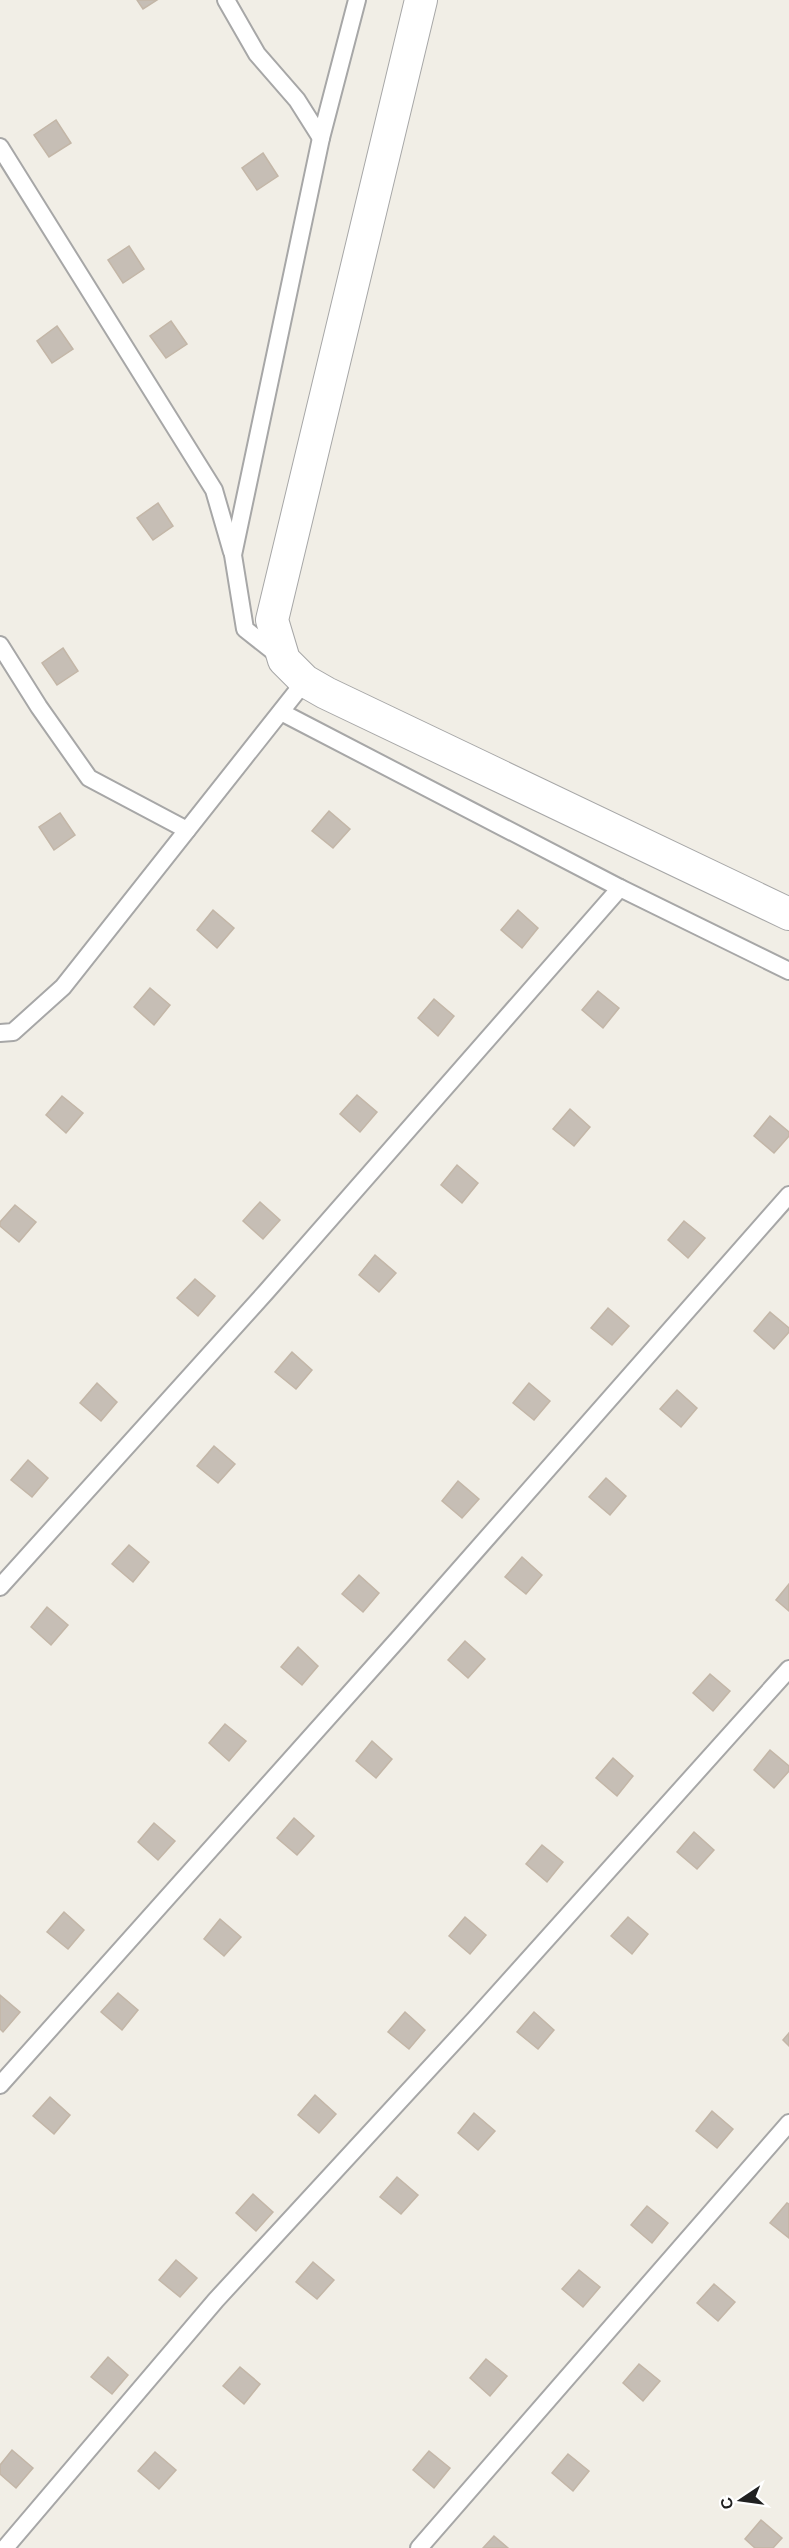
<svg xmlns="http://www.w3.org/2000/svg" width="789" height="2548" viewBox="0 0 789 2548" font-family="'DM Sans',sans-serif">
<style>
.building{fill:#c6beb5;stroke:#c3b6a7;stroke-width:1.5}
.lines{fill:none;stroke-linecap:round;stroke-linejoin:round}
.service-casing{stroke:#a7a7a7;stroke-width:20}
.minor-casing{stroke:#a7a7a7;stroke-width:34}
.service{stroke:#fff;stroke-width:16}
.minor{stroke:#fff;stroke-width:32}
</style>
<rect width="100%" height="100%" fill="#f1eee6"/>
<g class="building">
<polygon points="137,0 157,0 143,9"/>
<polygon points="56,120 71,143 49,157 34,135"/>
<polygon points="263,153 278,176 257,190 242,168"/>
<polygon points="129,246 144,269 123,283 108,260"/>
<polygon points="171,321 187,344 166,358 150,336"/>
<polygon points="57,326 73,349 52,363 37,341"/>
<polygon points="158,503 173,526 153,540 137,518"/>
<polygon points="63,648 78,671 57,685 42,663"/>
<polygon points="329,811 350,829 333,848 312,831"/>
<polygon points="60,813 75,835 54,850 39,827"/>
<polygon points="213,910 234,928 217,948 197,930"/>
<polygon points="518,910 538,928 522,948 501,930"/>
<polygon points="150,988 170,1005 154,1025 134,1007"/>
<polygon points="598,991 619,1008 603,1028 582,1010"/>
<polygon points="434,999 454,1016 438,1036 418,1018"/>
<polygon points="357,1095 377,1112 360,1132 340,1114"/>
<polygon points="62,1096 83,1113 66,1133 46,1115"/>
<polygon points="570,1109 590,1127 574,1146 553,1129"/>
<polygon points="770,1116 789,1132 789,1136 774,1153 754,1136"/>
<polygon points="457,1165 478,1183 462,1203 441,1185"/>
<polygon points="260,1202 280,1220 263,1239 243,1221"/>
<polygon points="15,1205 36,1222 19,1242 0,1226 0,1222"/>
<polygon points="684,1221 705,1238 688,1258 668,1240"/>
<polygon points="375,1255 396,1273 379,1292 359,1275"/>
<polygon points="195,1279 215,1296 198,1316 177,1298"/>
<polygon points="608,1308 629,1326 612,1345 591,1328"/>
<polygon points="770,1312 789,1328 789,1332 774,1349 754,1331"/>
<polygon points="292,1352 312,1370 296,1389 275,1372"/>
<polygon points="97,1383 117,1402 101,1421 80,1403"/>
<polygon points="529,1383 550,1401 534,1420 513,1403"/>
<polygon points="677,1390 697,1408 681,1427 660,1409"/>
<polygon points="214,1446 235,1464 218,1483 197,1466"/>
<polygon points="28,1460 48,1478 32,1497 11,1480"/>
<polygon points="606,1478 626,1496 610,1515 589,1497"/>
<polygon points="458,1481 479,1499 462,1518 442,1501"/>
<polygon points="129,1545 149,1562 133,1582 112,1564"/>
<polygon points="522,1557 542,1575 526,1594 505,1577"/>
<polygon points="359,1575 379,1593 363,1612 342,1594"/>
<polygon points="789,1584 789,1611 776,1600"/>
<polygon points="47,1607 68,1625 51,1645 31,1627"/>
<polygon points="465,1641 485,1659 468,1678 448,1660"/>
<polygon points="298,1647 318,1666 302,1685 281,1667"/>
<polygon points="710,1674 730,1691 713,1711 693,1693"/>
<polygon points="225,1724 246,1741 229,1761 209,1743"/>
<polygon points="372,1741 392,1759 376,1778 356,1761"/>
<polygon points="770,1750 789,1766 789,1771 774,1788 754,1770"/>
<polygon points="613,1758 633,1776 617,1796 596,1778"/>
<polygon points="294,1818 314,1836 297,1855 277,1838"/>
<polygon points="154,1823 175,1841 158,1860 138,1842"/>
<polygon points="694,1832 714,1850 697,1869 677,1852"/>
<polygon points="542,1845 563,1862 547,1882 526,1864"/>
<polygon points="64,1912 84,1930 68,1949 47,1932"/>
<polygon points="465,1917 486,1935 470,1954 449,1936"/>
<polygon points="628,1917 648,1934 632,1954 611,1936"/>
<polygon points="220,1919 241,1937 224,1956 204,1939"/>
<polygon points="118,1993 138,2010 122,2030 101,2012"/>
<polygon points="0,1995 20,2012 3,2032 0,2029"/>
<polygon points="405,2012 425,2030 409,2049 388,2032"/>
<polygon points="534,2012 554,2030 538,2049 517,2032"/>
<polygon points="789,2033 789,2046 783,2040"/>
<polygon points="315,2095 336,2114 319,2133 298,2115"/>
<polygon points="50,2097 70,2115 54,2134 33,2116"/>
<polygon points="712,2111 733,2129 717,2148 696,2131"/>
<polygon points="474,2113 495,2131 478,2150 458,2133"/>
<polygon points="397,2177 418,2195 401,2214 380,2197"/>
<polygon points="253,2194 273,2212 256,2231 236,2213"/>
<polygon points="787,2203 789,2204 789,2238 770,2223"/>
<polygon points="647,2206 668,2223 652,2243 631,2225"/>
<polygon points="176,2260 197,2278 180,2297 159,2280"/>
<polygon points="313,2262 334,2280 317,2299 296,2282"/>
<polygon points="579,2270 600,2287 583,2307 562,2289"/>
<polygon points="714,2284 735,2302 718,2321 697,2303"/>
<polygon points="108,2357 128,2375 112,2394 91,2377"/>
<polygon points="486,2359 507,2376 490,2396 470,2378"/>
<polygon points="639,2364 660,2381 643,2401 623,2383"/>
<polygon points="240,2367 260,2384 244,2404 223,2386"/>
<polygon points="12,2450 33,2468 16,2488 0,2474 0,2465"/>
<polygon points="429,2451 450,2468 434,2488 413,2470"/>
<polygon points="155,2452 176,2470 159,2489 138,2471"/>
<polygon points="568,2454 589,2471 573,2491 552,2473"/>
<polygon points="761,2520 782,2538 773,2548 755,2548 745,2539"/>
<polygon points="494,2536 508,2548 483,2548"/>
</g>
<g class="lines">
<g class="service-casing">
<g id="service">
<polyline points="226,0 257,54 297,100 321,138"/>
<polyline points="0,147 214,490 232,552"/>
<polyline points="0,645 39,707 89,778 187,830"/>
<polyline points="278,655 245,629 233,555 321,138 357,0"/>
<polyline points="281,712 620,888 789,971"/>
<polyline points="0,1033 13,1032 63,987 305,681"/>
<polyline points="0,1587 266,1292 620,888"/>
<polyline points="0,2085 400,1637 789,1195"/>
<polyline points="5,2548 216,2300 475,2019 789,1669"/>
<polyline points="419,2548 789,2123"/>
</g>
</g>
<g class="minor-casing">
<polyline id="minor" points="421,0 272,620 284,660 305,681 326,693 789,914"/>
</g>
<use href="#service" class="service"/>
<use href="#minor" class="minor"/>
</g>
<g transform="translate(741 2500) rotate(257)" stroke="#ffffff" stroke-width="4.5" paint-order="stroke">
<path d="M0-4.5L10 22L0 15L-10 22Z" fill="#202020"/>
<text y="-9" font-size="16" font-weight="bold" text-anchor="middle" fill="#202020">С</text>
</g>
</svg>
